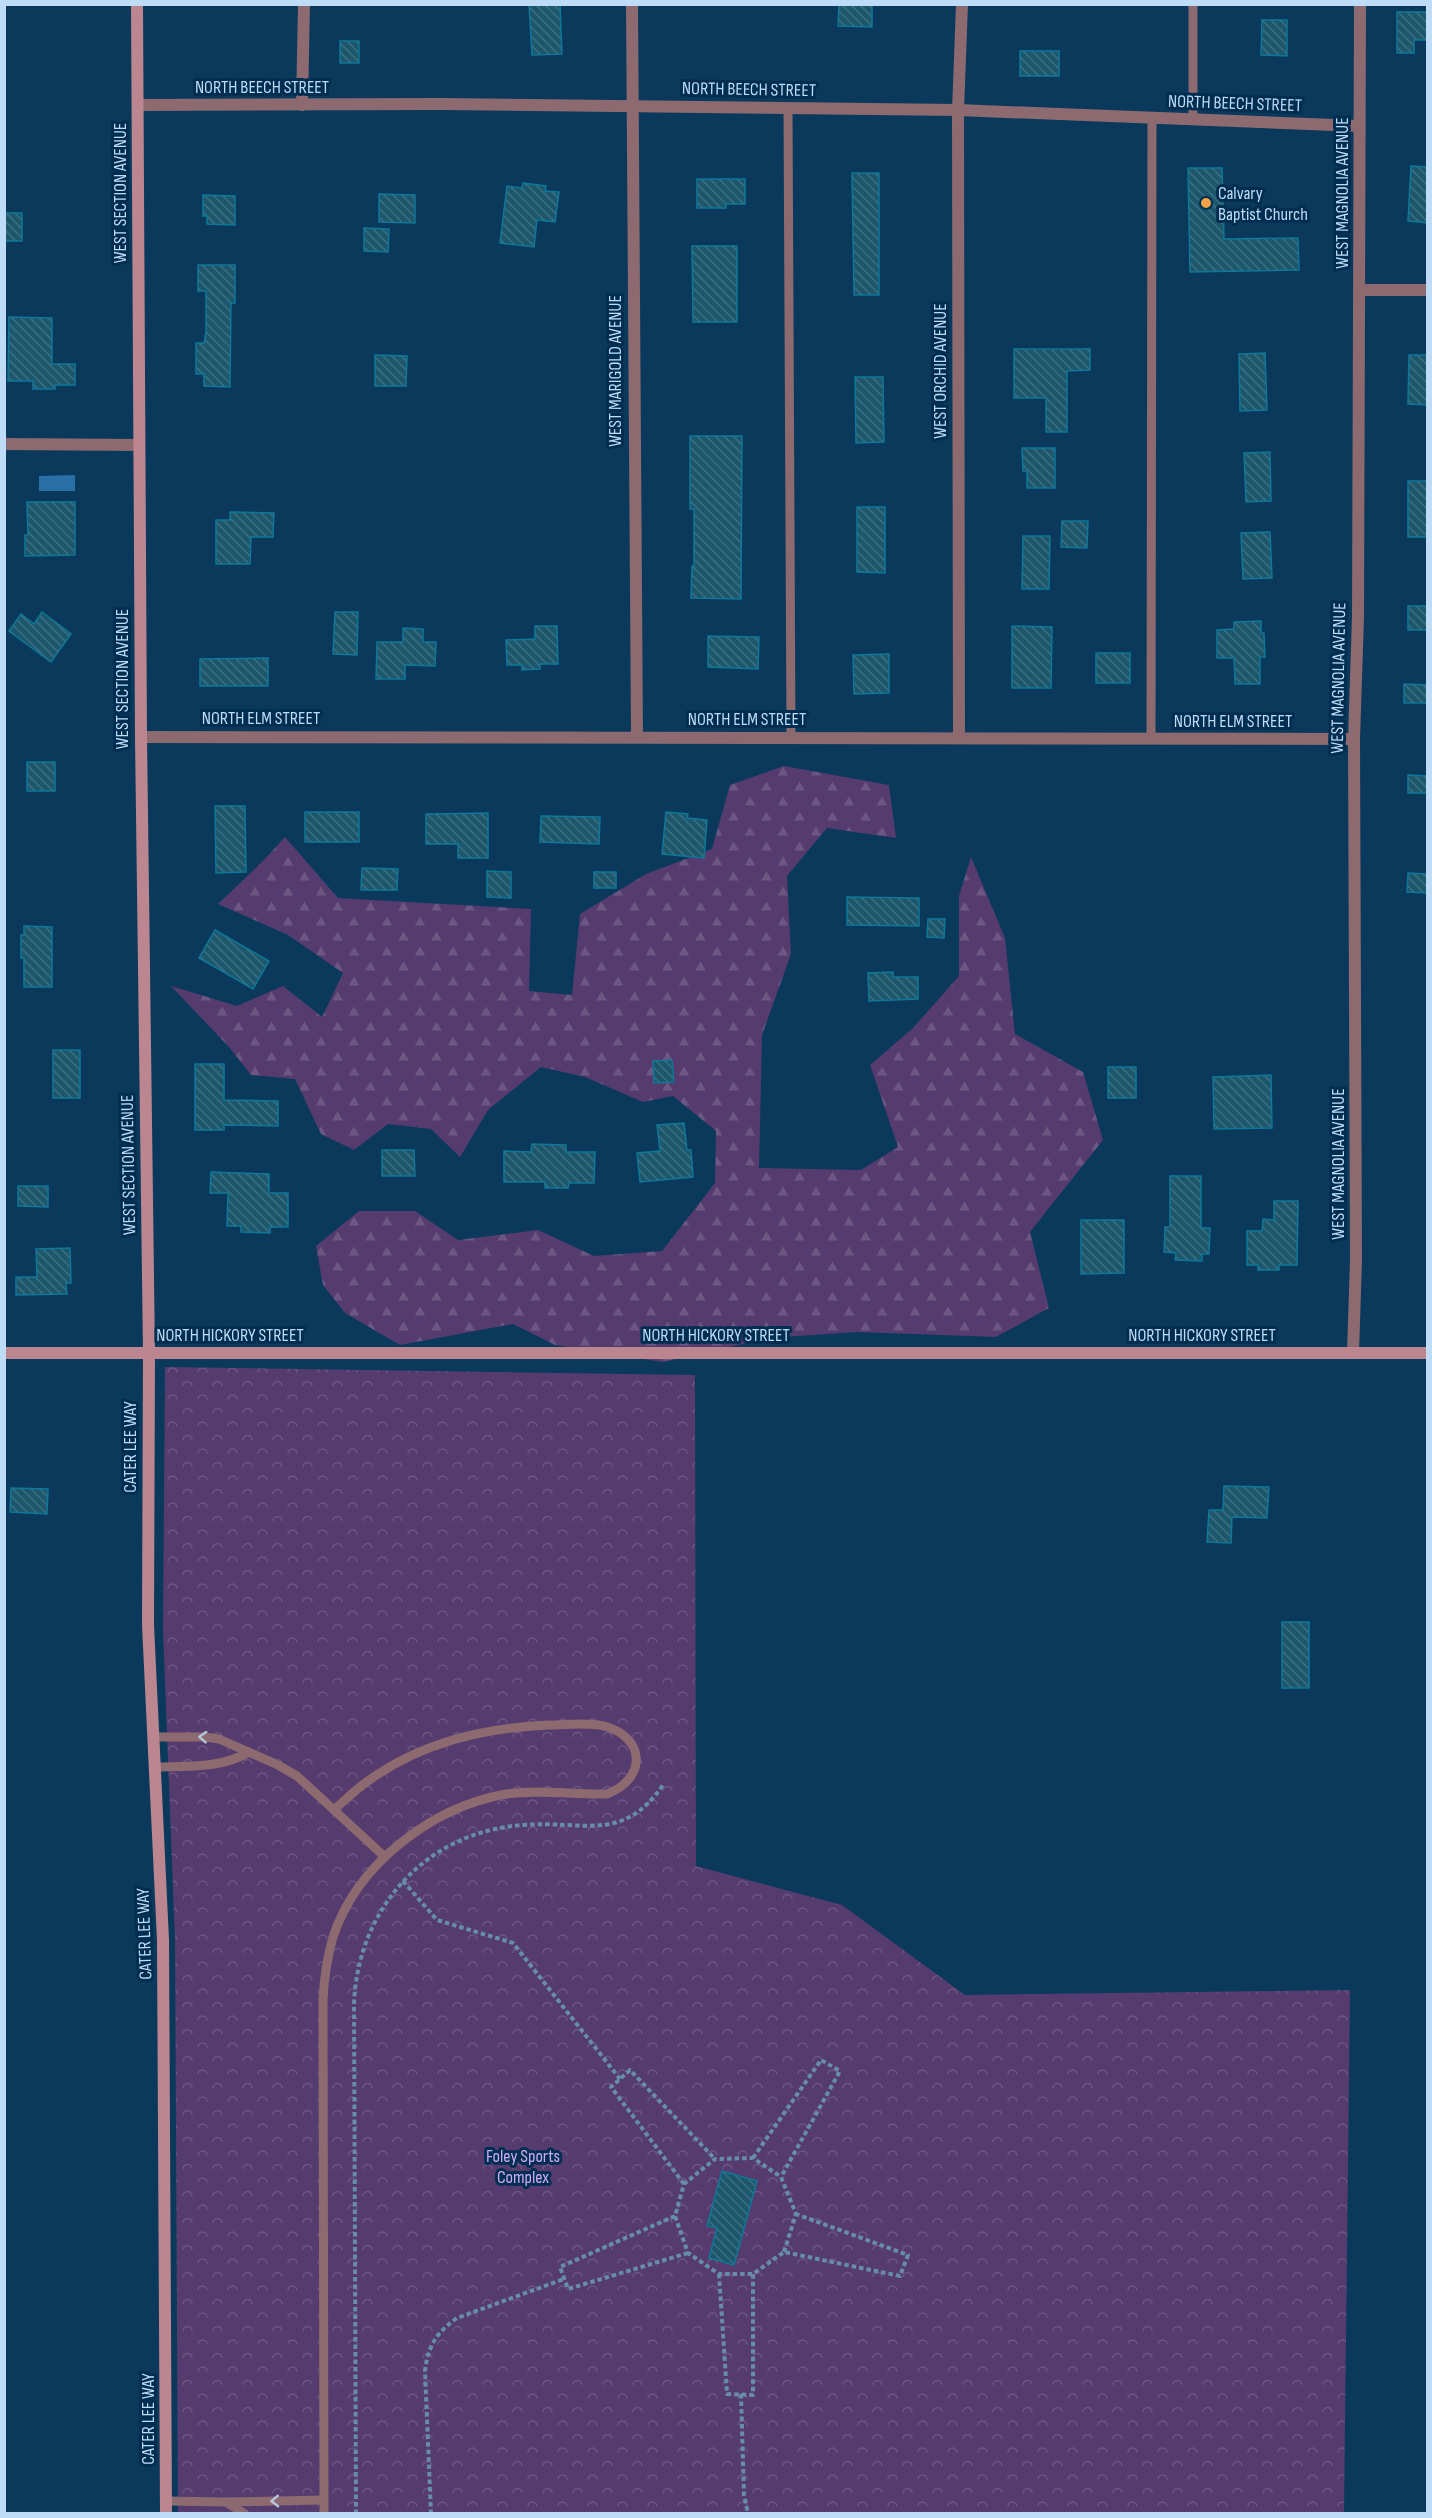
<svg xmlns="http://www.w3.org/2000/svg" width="1432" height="2518" viewBox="0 0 1432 2518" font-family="'Sofia Sans Condensed',sans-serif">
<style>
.forest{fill:url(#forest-firs)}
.park{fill:url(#park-crowns)}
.water{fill:#2970a8}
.building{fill:url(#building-back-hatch);stroke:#0f7798;stroke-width:1.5}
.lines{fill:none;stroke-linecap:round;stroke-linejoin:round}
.path{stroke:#678dac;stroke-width:4;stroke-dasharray:4.5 3;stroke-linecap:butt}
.lane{stroke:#8c6a70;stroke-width:9}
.street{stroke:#8c6a70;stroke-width:12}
.secondary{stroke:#bc8691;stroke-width:12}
.oneway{stroke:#b5c5dc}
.poi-dot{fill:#f4a345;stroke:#002e51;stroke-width:2}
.labels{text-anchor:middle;stroke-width:6;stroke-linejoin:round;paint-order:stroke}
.street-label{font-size:18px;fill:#bfdcf7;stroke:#002e51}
.poi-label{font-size:18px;fill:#bfdcf7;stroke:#002e51;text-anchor:start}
.park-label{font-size:18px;fill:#d1aaf8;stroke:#002e51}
</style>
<defs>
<pattern id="forest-firs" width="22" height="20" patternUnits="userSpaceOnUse" patternTransform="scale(1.5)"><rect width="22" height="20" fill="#553b6e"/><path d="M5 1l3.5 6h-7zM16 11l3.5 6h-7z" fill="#6c5783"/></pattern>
<pattern id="park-crowns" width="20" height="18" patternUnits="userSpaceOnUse" patternTransform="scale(1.5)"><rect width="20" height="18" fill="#553b6e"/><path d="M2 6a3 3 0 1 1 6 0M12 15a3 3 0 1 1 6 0" fill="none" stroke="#6c5783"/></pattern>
<pattern id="building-back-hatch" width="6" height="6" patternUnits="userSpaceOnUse" patternTransform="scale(1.5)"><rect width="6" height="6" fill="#1d576c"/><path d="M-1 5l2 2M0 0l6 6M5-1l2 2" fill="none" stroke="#3c6f82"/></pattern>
</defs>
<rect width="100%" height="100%" fill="#0a395c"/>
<polygon class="forest" points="784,766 889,785 896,838 827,828 787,876 791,954 762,1035 759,1168 861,1170 898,1147 870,1065 913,1028 959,976 959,896 971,857 1005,938 1015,1034 1083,1072 1103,1140 1030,1232 1049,1308 996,1337 857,1332 768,1338 663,1362 555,1345 513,1324 400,1345 345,1313 323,1285 316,1246 359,1211 415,1211 458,1240 538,1230 594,1256 662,1251 715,1183 716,1131 673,1096 643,1102 585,1077 541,1067 488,1110 460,1157 431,1129 388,1124 354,1150 321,1134 295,1079 251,1075 229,1047 171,986 237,1006 283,986 322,1017 343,973 288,935 218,904 262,862 285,837 338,898 531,909 529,991 572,995 580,914 646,874 712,849 730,785"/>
<polygon class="park" points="165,1367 695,1375 696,1866 842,1905 965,1995 1350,1990 1344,2513 178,2513 175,1941 163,1630"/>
<polygon class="water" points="75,475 75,491 39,491 39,476"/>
<g class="building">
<polygon points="529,4 560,4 562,54 532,55"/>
<polygon points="839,4 872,4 872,27 838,26"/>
<polygon points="1397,12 1428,12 1428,40 1414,40 1414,53 1397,53"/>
<polygon points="1262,20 1287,20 1287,56 1261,55"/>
<rect x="340" y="41" width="19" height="22"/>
<rect x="1020" y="51" width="39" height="25"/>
<polygon points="1411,166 1428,167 1428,223 1408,221"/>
<polygon points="1188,168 1222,168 1224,239 1298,238 1299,270 1190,272"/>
<polygon points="852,173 879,173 879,295 854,295"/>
<polygon points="697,179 745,179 745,204 726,204 726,208 697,208"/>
<polygon points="523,183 546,186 545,191 559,192 555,222 537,220 534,247 500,243 507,186 522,188"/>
<polygon points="379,194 415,195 415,223 379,222"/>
<polygon points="203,195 235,196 235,225 207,224 207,216 203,216"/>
<rect x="4" y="213" width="18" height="28"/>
<polygon points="364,228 389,229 388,252 364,251"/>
<polygon points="692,246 737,246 737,322 693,322"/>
<polygon points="198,265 235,265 235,303 231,303 230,387 204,386 204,374 196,374 196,343 204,343 206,331 206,291 198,291"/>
<polygon points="9,317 52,318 52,364 75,364 75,385 55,385 55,389 33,389 33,381 8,381"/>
<polygon points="1014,349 1090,349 1090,370 1067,371 1067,432 1046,432 1046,398 1014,398"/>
<polygon points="1265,353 1267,410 1240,411 1239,354"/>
<polygon points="375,355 407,356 406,386 375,386"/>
<polygon points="1409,355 1428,355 1428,405 1408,404"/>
<polygon points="855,377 883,377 884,442 856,443"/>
<polygon points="690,436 742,436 741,599 691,598 692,566 694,566 694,509 690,509"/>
<polygon points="1022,448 1055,448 1055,488 1027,488 1027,471 1023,471"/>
<polygon points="1270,452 1271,501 1246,502 1244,453"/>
<rect x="1408" y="481" width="20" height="56"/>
<polygon points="27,502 75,502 75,555 25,556 25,535 28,535"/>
<polygon points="857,507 885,507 885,573 857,572"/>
<polygon points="230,512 274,513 273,537 251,537 250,564 216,564 216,520 230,520"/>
<polygon points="1062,521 1088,521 1087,548 1061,547"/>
<polygon points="1270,532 1272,578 1243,579 1241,533"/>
<polygon points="1023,536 1050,536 1049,589 1022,589"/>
<rect x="1408" y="606" width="20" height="24"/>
<polygon points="42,612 71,634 51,662 9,631 21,614 34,624"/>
<polygon points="335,612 358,612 357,655 333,654"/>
<polygon points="1261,621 1261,633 1264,633 1265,657 1260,657 1260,684 1235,684 1234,658 1217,658 1217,630 1234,629 1234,622"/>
<polygon points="535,626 557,626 558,664 540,664 540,669 522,670 522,665 507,665 506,640 535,639"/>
<polygon points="1012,626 1052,627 1051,688 1012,688"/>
<polygon points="403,628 423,629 423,642 436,642 435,666 405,665 405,679 376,679 377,642 403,642"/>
<polygon points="708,636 759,637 758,669 708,667"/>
<rect x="1096" y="653" width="34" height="30"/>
<polygon points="889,654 889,693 854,694 853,655"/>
<polygon points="268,658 268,686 200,686 200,659"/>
<polygon points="1404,684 1428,685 1428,703 1404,703"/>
<rect x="27" y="762" width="28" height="29"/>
<polygon points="1408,775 1428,776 1428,793 1408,793"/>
<polygon points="215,806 245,806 246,872 216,873"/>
<rect x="305" y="812" width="54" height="30"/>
<polygon points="666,812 688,814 687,818 707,820 704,858 662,854"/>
<polygon points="488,813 488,858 458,858 458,844 426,844 426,814"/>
<polygon points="541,816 600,817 599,844 540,842"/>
<polygon points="362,868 398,869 397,890 361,890"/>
<polygon points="487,871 511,872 511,898 487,897"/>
<rect x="594" y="872" width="22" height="16"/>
<polygon points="1408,873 1428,874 1428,893 1407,892"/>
<polygon points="847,897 919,898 919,926 847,925"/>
<polygon points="928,919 945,919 944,938 927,937"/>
<polygon points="24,926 52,927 52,987 24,987 24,958 21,958 21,935 24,935"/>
<polygon points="215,930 269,961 253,989 199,958"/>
<polygon points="893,972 893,977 918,977 918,999 869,1001 868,973"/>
<rect x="53" y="1050" width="27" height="48"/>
<polygon points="672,1060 674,1082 654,1083 653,1061"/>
<polygon points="195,1064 224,1064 224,1100 278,1101 278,1126 224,1125 224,1130 195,1130"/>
<rect x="1108" y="1067" width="28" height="31"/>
<polygon points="1271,1075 1272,1128 1214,1129 1213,1077"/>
<polygon points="684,1123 687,1150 691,1150 693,1177 640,1182 637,1153 660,1151 657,1125"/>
<polygon points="532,1144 566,1145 566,1152 595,1152 594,1183 569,1183 568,1188 545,1188 545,1182 504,1182 504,1151 531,1152"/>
<polygon points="382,1150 414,1150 415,1176 382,1176"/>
<polygon points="211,1172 269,1174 269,1193 288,1193 288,1227 270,1227 270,1233 241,1232 241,1226 227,1226 228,1193 210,1193"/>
<polygon points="1170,1176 1201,1176 1201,1228 1210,1228 1209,1254 1202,1254 1202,1261 1175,1260 1176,1253 1164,1252 1165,1227 1170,1227"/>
<polygon points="18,1186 48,1186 48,1207 18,1206"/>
<polygon points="1274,1201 1298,1201 1297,1265 1279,1265 1279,1270 1258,1270 1258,1265 1247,1265 1247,1231 1262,1231 1263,1219 1274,1220"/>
<polygon points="1081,1220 1124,1220 1124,1273 1081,1274"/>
<polygon points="70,1248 71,1283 66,1283 67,1294 16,1295 16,1277 37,1277 36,1249"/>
<polygon points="1224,1486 1269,1487 1267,1518 1232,1517 1231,1543 1207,1542 1209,1510 1223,1510"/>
<polygon points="11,1488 48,1489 47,1514 10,1512"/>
<rect x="1282" y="1622" width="27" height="66"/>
<polygon points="722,2171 757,2181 734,2265 709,2258 717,2228 707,2226"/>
</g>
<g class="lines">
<g class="path">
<polyline points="403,1881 437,1920 513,1943 620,2079"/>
<polyline points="753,2158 821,2060 840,2071 781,2177"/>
<polyline points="684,2184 611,2087 630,2070 715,2159"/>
<polyline points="675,2216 560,2267 568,2289 688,2253"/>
<polyline points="784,2252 796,2214 781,2177 753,2158 715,2159 684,2184 675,2216 688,2253 719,2274 753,2274 784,2252 900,2276 908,2255 796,2214"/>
<polyline points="719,2274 727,2394 753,2395 753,2274"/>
<polyline points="741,2394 744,2495 748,2514"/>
<path d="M356 2514 354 2005C357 1909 426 1831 524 1825 583 1820 622 1844 663 1785"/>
<path d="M431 2514 425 2371C428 2346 436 2333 457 2318L564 2279"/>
</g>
<g class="lane">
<polyline points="788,108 791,737"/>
<polyline points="1193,119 1193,4"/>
<polyline points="1151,738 1152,118"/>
<polyline points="153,1737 205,1737 219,1739 278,1765 297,1776 385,1857"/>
<path d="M155 1767C187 1766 220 1769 249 1752"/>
<polyline points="166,2501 226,2502 245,2514"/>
<polyline points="226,2502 323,2500"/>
<path d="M324 2514 323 2000C324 1979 327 1958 333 1937 357 1864 432 1807 506 1794 539 1789 574 1795 607 1794 647 1779 646 1737 604 1726 587 1722 566 1725 549 1725 484 1728 422 1742 368 1781 356 1789 345 1800 334 1810"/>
</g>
<g class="street">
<polyline points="632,4 637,737"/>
<polyline points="138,105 442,104 958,110 1359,126"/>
<polyline points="302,105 304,4"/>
<polyline points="1360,290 1428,290"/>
<polyline points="4,444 139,445"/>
<polyline points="141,737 1354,739"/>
<polyline points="959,738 958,110 962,4"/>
<polyline points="1353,1353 1356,1260 1354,739 1358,617 1360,4"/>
</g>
<g class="secondary">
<polyline points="137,4 141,737 149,1353 148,1625 163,1940 166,2514"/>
<polyline points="4,1353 1428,1353"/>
</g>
</g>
<defs><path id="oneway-chevron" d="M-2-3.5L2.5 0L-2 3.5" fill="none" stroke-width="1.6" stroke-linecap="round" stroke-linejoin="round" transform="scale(1.5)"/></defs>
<g class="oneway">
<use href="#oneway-chevron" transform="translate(203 1737) rotate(-177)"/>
<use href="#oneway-chevron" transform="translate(275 2501) rotate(179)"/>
</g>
<circle class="poi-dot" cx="1206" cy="203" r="6"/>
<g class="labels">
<g class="street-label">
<text x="262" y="93">NORTH BEECH STREET</text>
<text transform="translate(749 89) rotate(1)" y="6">NORTH BEECH STREET</text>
<text transform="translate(1235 103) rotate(2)" y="6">NORTH BEECH STREET</text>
<text transform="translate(120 193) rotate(-90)" y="6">WEST SECTION AVENUE</text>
<text transform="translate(1342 193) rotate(-90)" y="6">WEST MAGNOLIA AVENUE</text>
<text transform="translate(615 371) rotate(-90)" y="6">WEST MARIGOLD AVENUE</text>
<text transform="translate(940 371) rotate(-90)" y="6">WEST ORCHID AVENUE</text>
<text transform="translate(1338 678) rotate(-89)" y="6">WEST MAGNOLIA AVENUE</text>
<text transform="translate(122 679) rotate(-90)" y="6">WEST SECTION AVENUE</text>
<text x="261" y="724">NORTH ELM STREET</text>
<text x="747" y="725">NORTH ELM STREET</text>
<text x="1233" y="727">NORTH ELM STREET</text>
<text transform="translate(1338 1164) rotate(-90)" y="6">WEST MAGNOLIA AVENUE</text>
<text transform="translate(128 1165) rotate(-91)" y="6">WEST SECTION AVENUE</text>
<text x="230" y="1341">NORTH HICKORY STREET</text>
<text x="716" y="1341">NORTH HICKORY STREET</text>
<text x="1202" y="1341">NORTH HICKORY STREET</text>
<text transform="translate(130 1447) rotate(-90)" y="6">CATER LEE WAY</text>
<text transform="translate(144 1934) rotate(-92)" y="6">CATER LEE WAY</text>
<text transform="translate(148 2419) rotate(-90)" y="6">CATER LEE WAY</text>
</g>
<g class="poi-label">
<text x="1218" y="199">Calvary<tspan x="1218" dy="21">Baptist Church</tspan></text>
</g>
<g class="park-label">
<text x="523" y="2162">Foley Sports<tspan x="523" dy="21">Complex</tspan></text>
</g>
</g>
<rect width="1432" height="2518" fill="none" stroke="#bfdcf7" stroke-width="12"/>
</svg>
